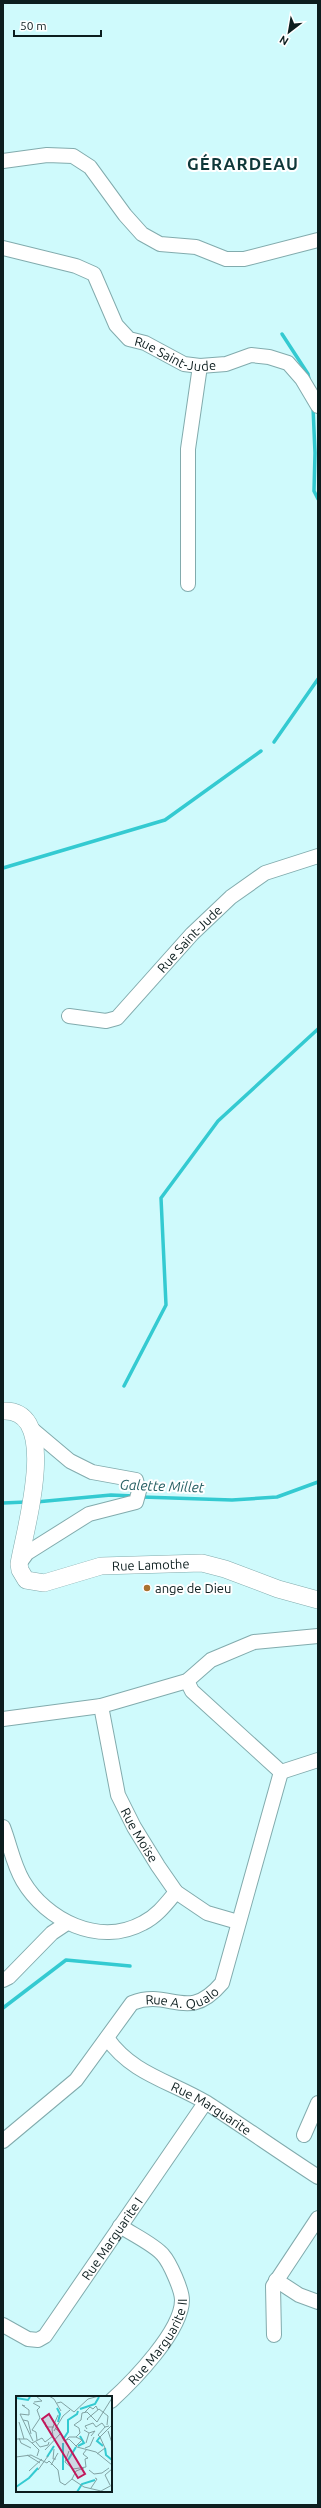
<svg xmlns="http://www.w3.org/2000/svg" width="321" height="2508" viewBox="0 0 321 2508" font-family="Ubuntu,sans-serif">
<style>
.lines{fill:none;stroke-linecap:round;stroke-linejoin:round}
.stream{stroke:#34cad1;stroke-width:3.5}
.minor-casing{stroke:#82abad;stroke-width:16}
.tertiary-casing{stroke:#82abad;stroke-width:18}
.minor{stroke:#fff;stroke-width:14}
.tertiary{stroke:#fff;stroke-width:17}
.poi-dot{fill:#aa712f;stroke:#fff;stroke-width:1.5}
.labels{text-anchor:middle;stroke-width:4;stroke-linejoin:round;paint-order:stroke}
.street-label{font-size:13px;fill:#0c1d1e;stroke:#fff}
.poi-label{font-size:13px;fill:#0c1d1e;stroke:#fff;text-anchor:start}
.water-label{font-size:14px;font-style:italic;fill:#286164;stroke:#fff}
.district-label{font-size:17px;font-weight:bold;letter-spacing:1px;fill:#0e3739;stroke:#fff}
.inset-river{fill:none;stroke:#34cad1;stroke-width:2}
.inset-road{fill:none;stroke:#81a2a3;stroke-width:1}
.view{fill:#c2185b;fill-opacity:0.15;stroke:#c2185b;stroke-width:2}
.inset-edge{fill:none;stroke:#0c1d1e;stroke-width:2}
</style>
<rect width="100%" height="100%" fill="#cffafc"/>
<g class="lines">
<g class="stream">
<polyline points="282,334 308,374 309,379"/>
<polyline points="313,407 315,453 314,491 318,499"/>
<polyline points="274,742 318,679"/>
<polyline points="3,868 165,820 261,751"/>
<polyline points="124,1386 166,1305 161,1198 218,1121 318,1029"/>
<polyline points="142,1497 232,1500 277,1497 318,1482"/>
<polyline points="36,1502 111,1495 134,1496"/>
<polyline points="3,1503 26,1502"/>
<polyline points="3,2008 66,1960 130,1966"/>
</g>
<g class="minor-casing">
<g id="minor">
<polyline points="3,161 47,155 73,156 90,167 125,215 142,234 160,244 196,247 226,259 244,259 318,240"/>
<path id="s1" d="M3 248 76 266 94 274 116 325 129 339 145 343 184 364 200 366 226 364 251 355 269 357 288 363 302 379 318 406"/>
<polyline points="188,584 188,449 200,366"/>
<path id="s2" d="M69 1016 106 1021 117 1018 192 934 231 897 265 873 318 856"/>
<polyline points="19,1564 27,1553 89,1514 136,1502 139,1491 136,1480 92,1472 70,1461 32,1429"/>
<polyline points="187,1681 192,1691 281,1772"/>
<path id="s3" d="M101 1706 118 1795 134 1827 158 1866 176 1892 207 1913 238 1922"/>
<polyline points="3,1719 101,1706 187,1681 211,1660 254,1642 318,1636"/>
<polyline points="281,1772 318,1760"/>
<path d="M3 1827C10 1845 13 1864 23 1881 46 1920 99 1947 143 1923 157 1916 166 1904 176 1892"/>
<polyline points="3,1980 9,1977 52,1933 67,1923"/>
<path id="s4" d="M107 2038C132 2074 170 2081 207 2103 244 2127 281 2153 318 2177"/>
<polyline points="304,2135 318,2103"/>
<path id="s5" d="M3 2141 76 2080 132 2003C171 1988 187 2024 222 1983L281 1772"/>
<polyline points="276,2280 299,2295 318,2302"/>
<path id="s6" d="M3 2325 28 2339 38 2340 45 2336 205 2103"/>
<polyline points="274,2335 273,2286 318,2218"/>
<path id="s7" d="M111 2401C133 2381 182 2331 182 2300 182 2290 170 2263 163 2255 155 2245 132 2234 120 2226"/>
</g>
</g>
<g class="tertiary-casing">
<g id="tertiary">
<path id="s8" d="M3 1411C62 1408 24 1532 19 1564L20 1570 26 1580 44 1583 101 1566 202 1563 225 1569 278 1589 318 1600"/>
</g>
</g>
<use href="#minor" class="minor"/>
<use href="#tertiary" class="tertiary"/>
</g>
<circle class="poi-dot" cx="147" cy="1588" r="4"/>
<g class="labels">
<g class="street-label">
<text dy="5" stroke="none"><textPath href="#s1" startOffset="219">Rue Saint-Jude</textPath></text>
<text dy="5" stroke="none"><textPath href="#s2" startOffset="156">Rue Saint-Jude</textPath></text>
<text dy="5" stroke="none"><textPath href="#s8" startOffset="318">Rue Lamothe</textPath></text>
<text dy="5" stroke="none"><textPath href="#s3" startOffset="136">Rue Moïse</textPath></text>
<text dy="5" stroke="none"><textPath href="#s5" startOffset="242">Rue A. Qualo</textPath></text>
<text dy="5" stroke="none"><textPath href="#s4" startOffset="127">Rue Marguarite</textPath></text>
<text dy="5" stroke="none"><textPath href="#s6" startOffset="165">Rue Marguarite I</textPath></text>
<text dy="5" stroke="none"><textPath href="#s7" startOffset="77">Rue Marguarite II</textPath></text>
</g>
<g class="poi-label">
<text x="155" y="1593">ange de Dieu</text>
</g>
<g class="water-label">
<text transform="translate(162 1486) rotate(2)" y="5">Galette Millet</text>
</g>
<g class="district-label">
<text x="243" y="170">GÉRARDEAU</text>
</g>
</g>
<g transform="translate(16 2396)">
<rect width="96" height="96" fill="#cffafc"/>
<path class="inset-river" d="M0 2 12 4 14 1M41 12 44 18 42 26M64 13 79 8 83 1M84 41 81 45 87 50M48 42 52 36V24L61 18 62 15M47 47V74M62 50 68 47 64 40M89 52 90 59 96 64M31 61 38 50M52 64 60 51M0 91 13 82 22 72M61 96 66 88 79 84"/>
<path class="inset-road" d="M33 0 38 3 45 15M18 6 26 5 20 0M17 7 24 11 21 14 24 22 16 34 20 36 21 44M41 7 45 6 58 16 72 3 83 0M68 17 74 11 77 13 80 10 82 14M4 18 17 45M4 18 13 19V14L6 9 9 10M7 24 12 25 15 38M72 24 71 23 83 13 92 20 91 29M3 26 8 43M29 26 30 31H38M77 27 80 31 86 27 89 31 93 30M71 33 69 30 77 27M68 34 73 37 70 47M38 35 47 20 54 14M92 35 96 47M73 37 79 35 75 40M37 40 36 33 42 19M46 41 48 45 53 43 61 51 80 56 96 69M84 41 82 39 89 31M3 42 5 47 15 52M0 43H11L16 47 26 42 29 46 37 40M50 44 53 41H60L64 37 63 32 58 29 65 24 66 17 71 16 81 26 96 2M20 46 24 51 32 49 33 46M16 47 23 54 21 60M60 50 66 44 60 41M69 52 74 50 78 41M38 53 37 63H40M29 54 45 37 40 33M53 55 49 66 57 73 70 71 69 63 72 62 67 58 71 53M81 58 89 52 84 41 96 29M11 59 24 67M0 61 15 59 31 67 33 65 42 74 44 86 49 89 56 83 68 91 85 95 96 89M35 69 42 57M22 74 32 60M73 74 78 78 86 77 93 72M13 75 26 63M56 83 60 75 68 72M94 89 89 79 96 73M75 92 81 83 79 82"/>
<path class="view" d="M33 18 69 78 62 82 26 23Z"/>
<rect width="96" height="96" class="inset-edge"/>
</g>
<rect width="321" height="2508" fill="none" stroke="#0c1d1e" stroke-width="8"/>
<g transform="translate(289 32) rotate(211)" stroke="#ffffff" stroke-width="3" paint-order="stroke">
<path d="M0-3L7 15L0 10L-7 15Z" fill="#0c1d1e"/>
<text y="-6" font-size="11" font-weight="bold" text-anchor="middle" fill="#0c1d1e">N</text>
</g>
<path d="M14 30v6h87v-6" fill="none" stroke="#0c1d1e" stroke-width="2"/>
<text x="20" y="30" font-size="12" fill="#0c1d1e" stroke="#ffffff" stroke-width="3" paint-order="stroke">50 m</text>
</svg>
